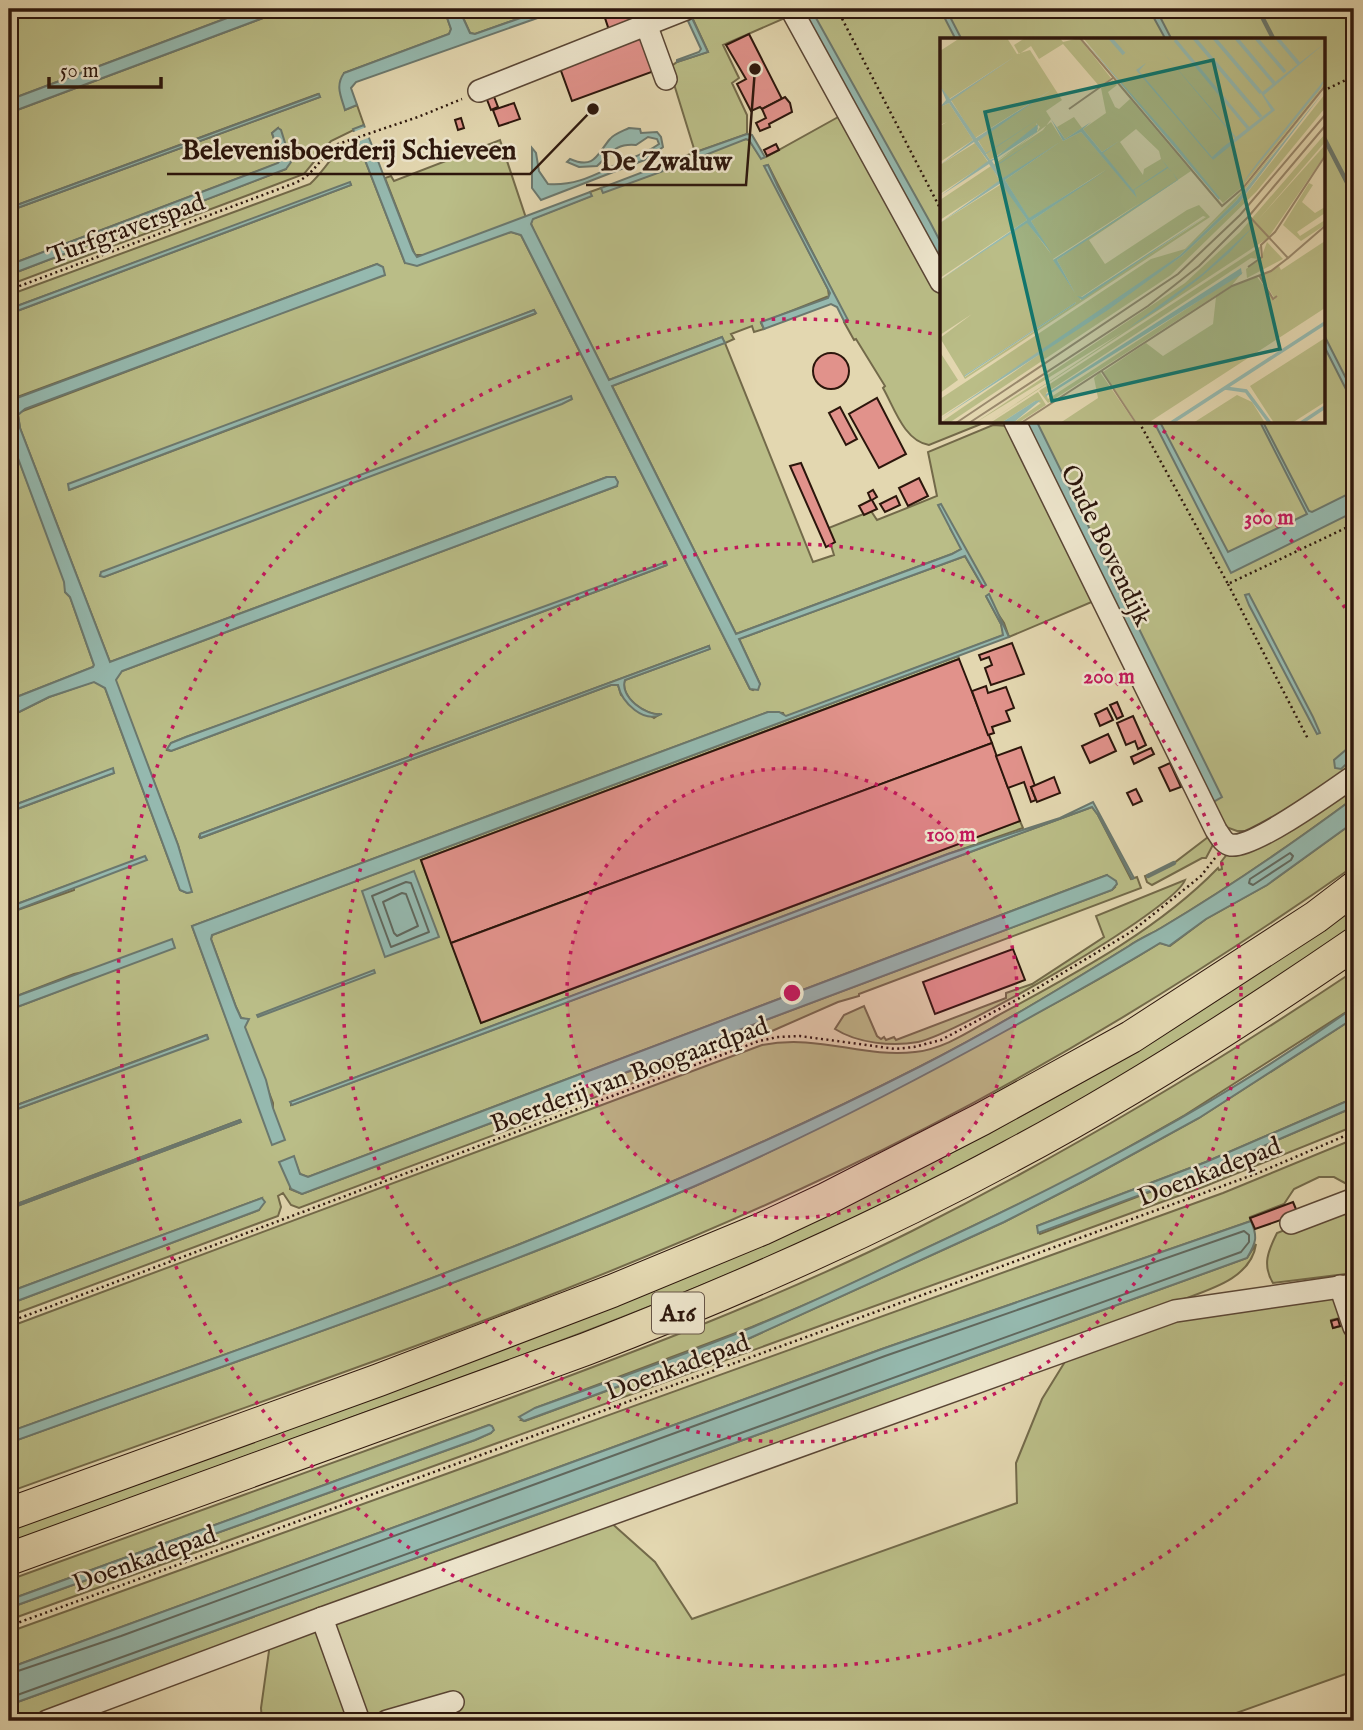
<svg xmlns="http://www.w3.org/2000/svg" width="1363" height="1730" viewBox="0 0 1363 1730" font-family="'IM FELL English',serif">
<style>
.green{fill:#babd87;stroke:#736a4a;stroke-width:2;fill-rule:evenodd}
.water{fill:#95b9af;stroke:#6b786e;stroke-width:2}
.pier{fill:#e3d7b0}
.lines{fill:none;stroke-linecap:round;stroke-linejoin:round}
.shore{stroke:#60685e;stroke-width:2}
.stream{stroke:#6b786e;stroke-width:4.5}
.building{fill:#e1928b;stroke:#2c160c;stroke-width:2}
.minor-casing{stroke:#5a4635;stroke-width:24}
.highway-casing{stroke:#2c160c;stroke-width:34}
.path{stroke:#2c160c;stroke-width:2.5;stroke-dasharray:2 3.5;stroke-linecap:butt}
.minor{stroke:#ede5cc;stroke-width:21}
.highway{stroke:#e3d7b0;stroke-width:32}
.ring{fill:none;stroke:#c2185b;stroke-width:3.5;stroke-dasharray:3.5 7}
.labels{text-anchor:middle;stroke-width:5;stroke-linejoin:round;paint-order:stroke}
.shield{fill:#ede5cc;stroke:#665446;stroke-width:2}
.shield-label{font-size:24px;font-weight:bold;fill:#2c160c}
.street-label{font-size:26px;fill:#2c160c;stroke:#ede5cc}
.inset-river{fill:none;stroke:#95b9af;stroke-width:3.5}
.inset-road{fill:none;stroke:#9a8a6e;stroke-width:2}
.view{fill:#0f766e;fill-opacity:0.15;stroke:#0f766e;stroke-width:3.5}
.inset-edge{fill:none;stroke:#2c160c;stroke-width:3.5}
.centre{fill:#c2185b;stroke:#ede5cc;stroke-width:3.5}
.ring-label{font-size:21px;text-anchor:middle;font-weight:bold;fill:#c2185b;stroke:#ede5cc;stroke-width:5;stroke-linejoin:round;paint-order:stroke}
.leader{fill:none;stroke:#2c160c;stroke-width:2.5}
.callout-dot{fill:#2c160c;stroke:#ede5cc;stroke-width:2.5}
.callout-label{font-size:28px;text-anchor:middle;font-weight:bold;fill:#2c160c;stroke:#ede5cc;stroke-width:5;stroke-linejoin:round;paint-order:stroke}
</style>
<rect width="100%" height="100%" fill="#e3d7b0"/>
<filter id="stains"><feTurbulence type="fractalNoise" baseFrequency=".00286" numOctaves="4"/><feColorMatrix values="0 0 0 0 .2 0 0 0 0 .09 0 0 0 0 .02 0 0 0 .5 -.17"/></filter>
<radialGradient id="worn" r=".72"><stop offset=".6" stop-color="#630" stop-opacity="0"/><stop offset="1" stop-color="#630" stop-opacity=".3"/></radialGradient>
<g class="green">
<polygon points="18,9 251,9 9,100 9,12"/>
<polygon points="287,9 444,9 451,29 449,34 344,73 345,110 357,105 364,125 331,141 304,174 9,285 9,275 286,169 278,128 272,133 281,160 279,163 9,265 9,211 320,97 318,94 9,208 9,113"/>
<polygon points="459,9 546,9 475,34 470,33"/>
<path d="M704 9H781L785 18 723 45 739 78 732 83 747 115V134L696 152 746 139 749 140 761 158 766 157 840 116 941 296V422H986L929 445C904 441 894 407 883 388L885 386 856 339 854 340 844 322 847 320 768 165 765 166 828 289 829 296 761 323 764 329 754 332 752 326 731 334 734 339 725 343 813 562 834 555 826 529 871 511 877 520 937 496 928 452 993 425 1008 426 1094 601 1009 637 1004 623 986 596 1001 624 1004 635 785 717 783 713 768 712 192 926 273 1145V1103L244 1027 245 1019 241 1018 236 1007 211 939 212 935 958 656 959 659 421 860 481 1023 1020 821 1023 828 948 854 291 1102V1105L997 842 1092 807 1098 815 1131 879 1137 877 1141 888 859 994V996L838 1002 772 1031 299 1208 291 1205 283 1193 278 1196 281 1207 278 1216 9 1316V1304L259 1210 262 1198 9 1292V1209L241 1122 240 1120 9 1207V1112L208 1038 206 1035 9 1108V1010L140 960 74 974 9 999V913L74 890V883L9 907V812L114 773 112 769 9 807V717L49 697 95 681 105 688 180 890 187 893 191 892 178 845 115 680 122 671 617 486 615 477H607L110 662 20 428 18 415 20 412 384 274 377 264 12 399 9 395V314L351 185 350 183 9 309V295L310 184C330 165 330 152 358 142L405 263 511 232 521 235 750 689 753 690 760 684 739 639 965 556 983 587 952 525 950 528 962 549 952 554 736 634 612 386 724 343 722 337 609 380 534 231 531 224 532 219 591 196 590 192 601 188 603 192 687 162 685 156 695 152 669 68 677 62 708 52 691 15ZM534 310 535 314 69 490ZM572 399 104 577 101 575ZM667 565 171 751 167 750 171 743 186 737ZM709 646V649L625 680C619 696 645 716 660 714L654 718 621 695 618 685H611L201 838 199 837 200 834ZM1107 875 1115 887 1112 890 302 1194 290 1189 293 1156 300 1174 308 1177Z"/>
<polygon points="809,9 1354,9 1354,767 1319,791 1249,831 1237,831 1226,827 1022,422 1323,422 1323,40 941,40 941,270"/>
<polygon points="500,140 526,218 425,255 415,255 385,178 391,176 394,181"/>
<polygon points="9,434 65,582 65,592 70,597 94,665 93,667 9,700"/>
<path d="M1354 784V798C1292 844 1228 888 1161 928 1151 934 1139 939 1129 946 1061 988 992 1030 921 1066 628 1215 317 1321 9 1432V1327L762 1045C819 1034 862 1058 915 1052 945 1049 971 1030 997 1016 1074 974 1157 931 1218 868L1219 870 1222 869 1221 862 1231 849Z"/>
<path d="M1354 822V866C1190 981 1020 1085 839 1171 571 1299 287 1391 9 1492V1443C238 1360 471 1282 695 1186 790 1145 880 1095 972 1047 1035 1014 1099 981 1160 943L1170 946 1206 919 1267 885Z"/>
<polygon points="1212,834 1215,841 1206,858 1202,858 1152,885 1147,882 1145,876 1170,866"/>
<path d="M1185 880C1174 910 956 1035 918 1042 892 1047 857 1043 835 1029L844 1015 864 1006 877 1036 881 1039 884 1037 886 1040 894 1037 896 1040 1006 998V993L1032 984 1104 937 1096 916Z"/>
<path d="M1354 908V927C1200 1032 1041 1130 872 1210 717 1284 556 1344 394 1402 266 1449 137 1496 9 1543V1529L786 1233C909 1176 1029 1115 1145 1045 1216 1002 1285 955 1354 908Z"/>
<path d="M1354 971V1007L1185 1115 1079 1175 994 1216 828 1295 752 1327 535 1408 521 1420 525 1421 750 1338 1004 1222 1084 1181 1199 1118 1354 1018V1098L1206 1162 1037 1226 1040 1234 1210 1169 1354 1107V1126L1347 1129 1203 1187 9 1620V1608L475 1440 491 1433 493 1428 489 1425 9 1600V1580C165 1523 322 1467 478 1410 624 1356 772 1301 912 1231 1065 1154 1212 1066 1354 971Z"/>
<polygon points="1354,1139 1354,1188 1334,1177 1319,1177 1294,1189 1284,1204 1250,1217 1251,1221 882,1349 9,1668 9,1632 1223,1193"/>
<path d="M1354 1203V1273L1273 1283C1262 1265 1268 1251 1277 1233Z"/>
<path d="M1256 1244C1251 1281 1203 1291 1173 1303L22 1721H9V1705L1247 1258Z"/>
<polygon points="1330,1291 1344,1317 1331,1320 1333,1328 1346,1325 1354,1347 1354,1671 1214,1721 364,1721 331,1624 608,1520 655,1562 692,1619 1017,1503 1016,1463 1042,1399 1071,1352 1180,1314"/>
<polygon points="317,1627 356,1721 262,1721 261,1708 269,1651 266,1645"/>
</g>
<g class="water">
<polygon points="251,9 287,9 9,113 9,100"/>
<path d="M444 9H459L470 33 475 34 546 9H563L356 82 351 88 357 105 345 110C341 96 335 86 344 73L449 34 451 29Z"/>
<polygon points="799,9 811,9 930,222 941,243 941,265"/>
<polygon points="940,9 946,9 962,40 956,40"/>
<polygon points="1149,9 1156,9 1172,40 1166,40"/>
<polygon points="692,18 708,52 677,62 677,60 699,52 701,49 688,21"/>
<polygon points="319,94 320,97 9,211 9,208"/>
<polygon points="364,125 413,251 417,257 590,192 592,196 533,219 531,224 609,380 722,337 725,343 612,386 736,634 952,554 961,549 938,505 941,504 986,585 983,587 965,556 739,639 760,684 758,690 750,689 521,235 511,232 417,266 405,263 353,129"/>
<polygon points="278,128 281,130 291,162 286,169 9,275 9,265 278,163 281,159 272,133"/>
<path d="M629 128 640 129 641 133 657 132 661 137 663 147 647 159 541 200 532 188V148L536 153 539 171 548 184C576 186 594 175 618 164 633 157 645 154 659 144L657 139 648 137 636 145C616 143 611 153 597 166L579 167 567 162 570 159C595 170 597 154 610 139 614 134 623 131 629 128Z"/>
<polygon points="747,134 752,135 765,157 761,159 749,140 746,139 698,158 696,152"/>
<polygon points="685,156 688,162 603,193 601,188"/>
<polygon points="768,165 778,187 848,320 844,321 837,307 831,304 764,329 761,322 828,298 830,293 764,166"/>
<polygon points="350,182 351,185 9,314 9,309"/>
<polygon points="377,264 383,267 385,275 25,409 18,415 20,428 110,662 607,477 615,477 618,482 617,486 122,671 116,680 178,845 192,892 187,893 180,890 105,688 94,682 49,697 9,717 9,700 93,667 94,665 70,597 65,592 64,582 9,434 9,395 12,399 17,398"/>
<polygon points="534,310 536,313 69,490 68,484"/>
<polygon points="1323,333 1354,394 1354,405 1323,344"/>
<polygon points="571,396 572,399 562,404 104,577 100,576 101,572"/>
<polygon points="1024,422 1037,422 1222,797 1213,802"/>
<polygon points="1154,422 1160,422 1228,552 1307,514 1260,422 1263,422 1309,511 1312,512 1354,491 1354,512 1231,573"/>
<polygon points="666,562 667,565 171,751 167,749 171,743 186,737"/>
<polygon points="989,594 1009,637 212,935 211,939 236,1007 241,1018 249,1019 245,1027 266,1080 273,1108 285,1140 272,1145 192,926 768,712 779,712 786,716 1003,635 1001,624 986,596"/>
<polygon points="1249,594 1313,717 1320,733 1317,734 1249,605 1245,595"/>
<path d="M709 646 710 649 625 680C619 697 647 717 662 714 644 724 622 703 618 685H611L200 838V834Z"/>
<polygon points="1354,743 1354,757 1341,769 1335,768 1334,760"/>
<polygon points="113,768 114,773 9,812 9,807"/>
<path d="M1354 798V822L1267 885 1206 919 1169 946 1160 943C1111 973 1061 1000 1011 1028 908 1085 803 1139 695 1186 471 1282 238 1360 9 1443V1432C317 1321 628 1215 921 1066 992 1030 1061 988 1129 946 1139 939 1151 934 1161 928 1228 888 1292 844 1354 798Z"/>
<polygon points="1093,802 1134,878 1132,879 1098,815 1092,807 997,842 292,1105 290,1102 948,854 1060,818"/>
<polygon points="145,856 147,860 9,913 9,907"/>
<polygon points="414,871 439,937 385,957 362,891"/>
<polygon points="1107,875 1116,881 1117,884 1112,890 302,1194 291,1189 279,1162 294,1156 300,1174 308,1177"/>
<polygon points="172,939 175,948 9,1010 9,999"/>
<polygon points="374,970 375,973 258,1017 257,1015"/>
<path d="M1354 1007V1018L1199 1118 1084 1181 1004 1222 750 1338 524 1421 519 1417 535 1408C608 1382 681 1356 753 1327 812 1303 869 1275 926 1248 1075 1179 1221 1103 1354 1007Z"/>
<polygon points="207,1035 208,1039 9,1112 9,1108"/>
<polygon points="1354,1098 1354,1107 1210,1169 1038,1233 1037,1226 1206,1162"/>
<polygon points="240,1120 241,1122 9,1209 9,1207"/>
<polygon points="262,1198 265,1202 259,1210 9,1304 9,1292"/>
<path d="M1251 1221C1258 1237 1256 1243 1247 1258L9 1705V1668L882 1349Z"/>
<polygon points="489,1425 492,1426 494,1430 491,1433 475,1440 9,1608 9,1600"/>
</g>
<polygon class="pier" points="369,126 373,136 355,143 351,133"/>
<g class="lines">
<g class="shore">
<polygon points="1290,853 1293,856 1291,860 1253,885 1249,883 1250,879"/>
<polygon points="406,882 411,883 429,932 391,947 372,896"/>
<polygon points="402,893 406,894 418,926 397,936 394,933 383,902"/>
<polyline points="9,1674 121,1636 885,1356 1244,1231 1249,1235 1249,1242 1241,1252 9,1698"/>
</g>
<g class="stream">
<polyline points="1258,9 1274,40"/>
<polyline points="1323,136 1354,196"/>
<polyline points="1148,876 1174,863"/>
</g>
</g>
<g class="building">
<polygon points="602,9 662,9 610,33"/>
<polygon points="749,34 782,99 762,109 760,107 751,111 737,84 746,79 726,45"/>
<polygon points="644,37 657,70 572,101 560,68"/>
<polygon points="493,94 498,107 491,110 486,97"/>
<polygon points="785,97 790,103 792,112 769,124 770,127 760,131 756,123 766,118 762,109"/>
<polygon points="514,103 520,119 499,126 493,110"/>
<polygon points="461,118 464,128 458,130 455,120"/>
<polygon points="776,144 779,150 767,156 764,150"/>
<circle cx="831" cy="371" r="18"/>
<polygon points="877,398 906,454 879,468 849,414"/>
<polygon points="840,407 857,439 846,445 829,413"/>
<polygon points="801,463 835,542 826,547 790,466"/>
<polygon points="919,478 928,496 908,506 899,488"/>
<polygon points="873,490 877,497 872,500 877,509 864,515 859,506 871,500 868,493"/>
<polygon points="896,496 900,505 885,512 880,504"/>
<polygon points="1012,643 1024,674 991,685 985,668 992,665 989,657 981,660 979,655"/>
<polygon points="959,659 992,743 451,943 421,860"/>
<polygon points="986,686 988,693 1006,687 1014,708 1006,711 1010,721 992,727 994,733 988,735 972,691"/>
<polygon points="1117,702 1123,716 1117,719 1110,705"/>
<polygon points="1107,708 1113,720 1100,726 1095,714"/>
<polygon points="1133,716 1146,745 1138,749 1135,741 1126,745 1117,723"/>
<polygon points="1108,734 1116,751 1090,763 1082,746"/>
<polygon points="992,743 1020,821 481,1023 451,943"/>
<polygon points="1021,747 1035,786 1031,787 1036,800 1031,802 1024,782 1008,788 996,756"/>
<polygon points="1151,748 1154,754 1134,764 1131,757"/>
<polygon points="1170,763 1181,787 1170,791 1159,768"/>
<polygon points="1054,777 1060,793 1037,802 1031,787"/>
<polygon points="1136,789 1142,801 1133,805 1127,793"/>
<polygon points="1013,949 1025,980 935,1014 923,982"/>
<polygon points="1293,1202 1298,1214 1255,1229 1250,1218"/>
<polygon points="1338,1319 1340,1326 1333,1328 1331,1321"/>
</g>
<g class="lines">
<g class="minor-casing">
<g id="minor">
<polyline points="791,9 941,282"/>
<polyline points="646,24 666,79"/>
<polyline points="479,91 686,9"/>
<path d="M1015 422 1216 830C1220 836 1224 844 1231 845 1252 849 1334 790 1354 776"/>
<polyline points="1291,1223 1354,1199"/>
<polyline points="1340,1286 1354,1327"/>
<polyline points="322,1618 359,1721"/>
<polyline points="47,1721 322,1618 1175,1311 1354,1285"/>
<polyline points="387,1721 453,1702"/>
</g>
</g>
<g class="highway-casing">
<g id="highway">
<polyline points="9,1514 379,1380 612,1291 762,1229 826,1199 982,1119 1131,1037 1316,917 1354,888"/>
<path d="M9 1559 586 1349C731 1293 874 1230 1011 1156 1130 1093 1243 1020 1354 944"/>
</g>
</g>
<g class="path">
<polyline points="837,9 941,210"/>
<polyline points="1323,91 1354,76"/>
<path d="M9 290 295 183C315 174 321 156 338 144L418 117 462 99"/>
<polyline points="1139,422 1228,584 1354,524"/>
<polyline points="1228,584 1308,739"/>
<polyline points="9,1322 759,1041 778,1037 800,1036 895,1049 914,1047 941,1040 1031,992 1131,932 1201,876 1215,858"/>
<polyline points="9,1626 1201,1194 1258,1173 1354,1132"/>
</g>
<use href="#minor" class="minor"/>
<use href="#highway" class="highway"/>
</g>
<circle cx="792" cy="993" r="225" fill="#c2185b" fill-opacity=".12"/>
<g class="ring">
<circle cx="792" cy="993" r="225"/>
<circle cx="792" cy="993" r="449"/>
<path d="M1354 1365A674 674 0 1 1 938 335M1154 425A674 674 0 0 1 1354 621"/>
</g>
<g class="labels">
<rect class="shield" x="652" y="1292.5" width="52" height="41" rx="5"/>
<g class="shield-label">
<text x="678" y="1321">A16</text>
</g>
<g class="street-label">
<text transform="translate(126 228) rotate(-20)" y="9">Turfgraverspad</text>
<text transform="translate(1107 545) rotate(64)" y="9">Oude Bovendijk</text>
<text transform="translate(629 1074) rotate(-20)" y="9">Boerderij van Boogaardpad</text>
<text transform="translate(1209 1171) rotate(-21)" y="9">Doenkadepad</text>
<text transform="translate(677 1366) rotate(-20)" y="9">Doenkadepad</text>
<text transform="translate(144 1558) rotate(-20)" y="9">Doenkadepad</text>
</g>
</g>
<g transform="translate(940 38)">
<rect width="385" height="385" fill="#e3d7b0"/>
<path d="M20 0H67L77 16 90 12 122 62 106 73 111 81 103 92 52 126 97 94 100 89 96 85 98 91 50 122 38 102 111 52 35 100 11 62 74 19 9 61 0 48V13ZM85 0H120L123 4 139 0 171 40 160 49 123 6 99 21 91 8 79 16 74 7ZM143 0H385V46L302 149 283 165ZM173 42 177 47 168 54 175 69 179 71 190 61 251 133 149 202 165 226 247 172 259 167 270 179 25 341 0 300 32 276 0 297V242L87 184 111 216 91 183 167 131 89 181 65 142 120 104 63 141 53 127 111 84 123 103 141 94 198 160 162 115 179 103 162 114 143 91 166 75 161 50ZM196 91 219 113 221 121 204 131 203 137 180 104ZM201 164 117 222 135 255 113 221ZM263 178 266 179 140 262 141 259ZM136 264 135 266 25 339V337ZM385 50 296 163 240 217 168 270 0 379V361L211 221 245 211 303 152ZM385 56V70L316 154 231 237 9 385H0L242 218 299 165ZM9 65 33 102 0 124V88L7 84 0 87V69ZM134 79 142 90 125 101 117 89ZM385 96V104L318 182 385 107V117L328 200 47 385 183 294 35 385 245 245 300 194ZM35 105 48 124 0 156V127ZM51 128 60 143 0 182V162ZM63 145 87 182 0 240V185ZM369 145 373 147 362 164 375 175 385 169V175L357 194 360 198 385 182V187L361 203 343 187ZM385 203V270L208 385H197L163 334 206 305 223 318 273 286 276 259 293 248 317 239 336 263 321 238 339 228 341 232ZM327 204 343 221 307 240 306 231 321 220ZM321 208 318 221 311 220 106 355 108 361 303 234 292 247 108 365 99 353ZM385 300V364L352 385H334L310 348ZM0 314 18 342 0 355ZM160 334 195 385H120L158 360 154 340ZM98 354 106 367 78 385H73L101 365 95 363 61 385H50ZM297 357 312 364 325 385H253Z" fill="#babd87" fill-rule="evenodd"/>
<path d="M142 0 234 104 280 160 279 162ZM385 5 324 57 335 72 273 122 196 32 206 25 199 33 272 119 283 109 212 25 283 109 295 100 222 13 296 99 331 72 321 55ZM74 19 11 63 36 100 111 52 38 103 46 115 103 78 46 116 50 122 55 120 98 86 97 94 52 123 55 128 111 91 55 129 63 140 120 104 65 142 89 180 167 132 91 183 112 216 87 185 0 242 87 182 61 145 0 185 60 142 49 126 0 158 48 123 34 104 0 127 33 102 9 65 0 69 6 62 0 48 10 61ZM385 41 380 51 298 151 317 125ZM385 52 299 165 242 218 168 272 0 381 240 217 296 163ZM111 81 125 101 151 84 143 91 162 114 179 103 163 115 193 152 227 129 222 122 232 134 228 130 194 152 197 160 141 94 123 103ZM233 135 238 142 117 222 135 255 113 222 237 142ZM266 178 142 262 137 258 142 259ZM313 189 289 215 260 240 222 269 187 291 262 236ZM301 230 302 236 105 359 106 356ZM136 264 135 266 24 339 25 337ZM101 362 73 385H61L95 363Z" fill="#95b9af"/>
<path class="inset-river" d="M170 0 184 16M254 0 321 79M274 0 321 55M296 0 334 45M316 0 345 34M337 0 359 26M235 2 308 90M285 350 306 353 330 385M231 385 385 285M361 385 385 369"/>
<path class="inset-road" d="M140 0 282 168 303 150 385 48M129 71 173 40M309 178 348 220 385 188M308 229 322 219 321 207 335 194 385 118M319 237 333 261 337 258M161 332 196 385M16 385 238 236 300 177 385 77M29 385 208 268 259 228 309 178 385 88M81 385 292 248 331 233 348 220"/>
<path class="view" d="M273 22 340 311 112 363 45 74Z"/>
<rect width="385" height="385" class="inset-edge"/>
</g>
<circle cx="792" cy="993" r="10" class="centre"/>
<g class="ring-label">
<text x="1269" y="524">300 m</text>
<text x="1109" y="683">200 m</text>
<text x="951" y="841">100 m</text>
</g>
<path class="leader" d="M593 109L530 174H167M755 69L746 185H586"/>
<g class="callout-dot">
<circle cx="593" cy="109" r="7"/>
<circle cx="755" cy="69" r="7"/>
</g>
<g class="callout-label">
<text x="349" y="159">Belevenisboerderij Schieveen</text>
<text x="666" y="170">De Zwaluw</text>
</g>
<rect width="1363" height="1730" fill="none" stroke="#e3d7b0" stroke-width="35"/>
<rect x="10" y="10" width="1342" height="1709" fill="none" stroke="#2c160c" stroke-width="3.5"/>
<rect x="18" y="18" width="1328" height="1695" fill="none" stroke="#2c160c" stroke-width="2"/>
<path d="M49 77v10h112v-10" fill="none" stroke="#2c160c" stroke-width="3.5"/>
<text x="60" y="77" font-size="21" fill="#2c160c" stroke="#ede5cc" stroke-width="5" paint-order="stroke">50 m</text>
<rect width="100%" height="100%" filter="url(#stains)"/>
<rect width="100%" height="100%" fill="url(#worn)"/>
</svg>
